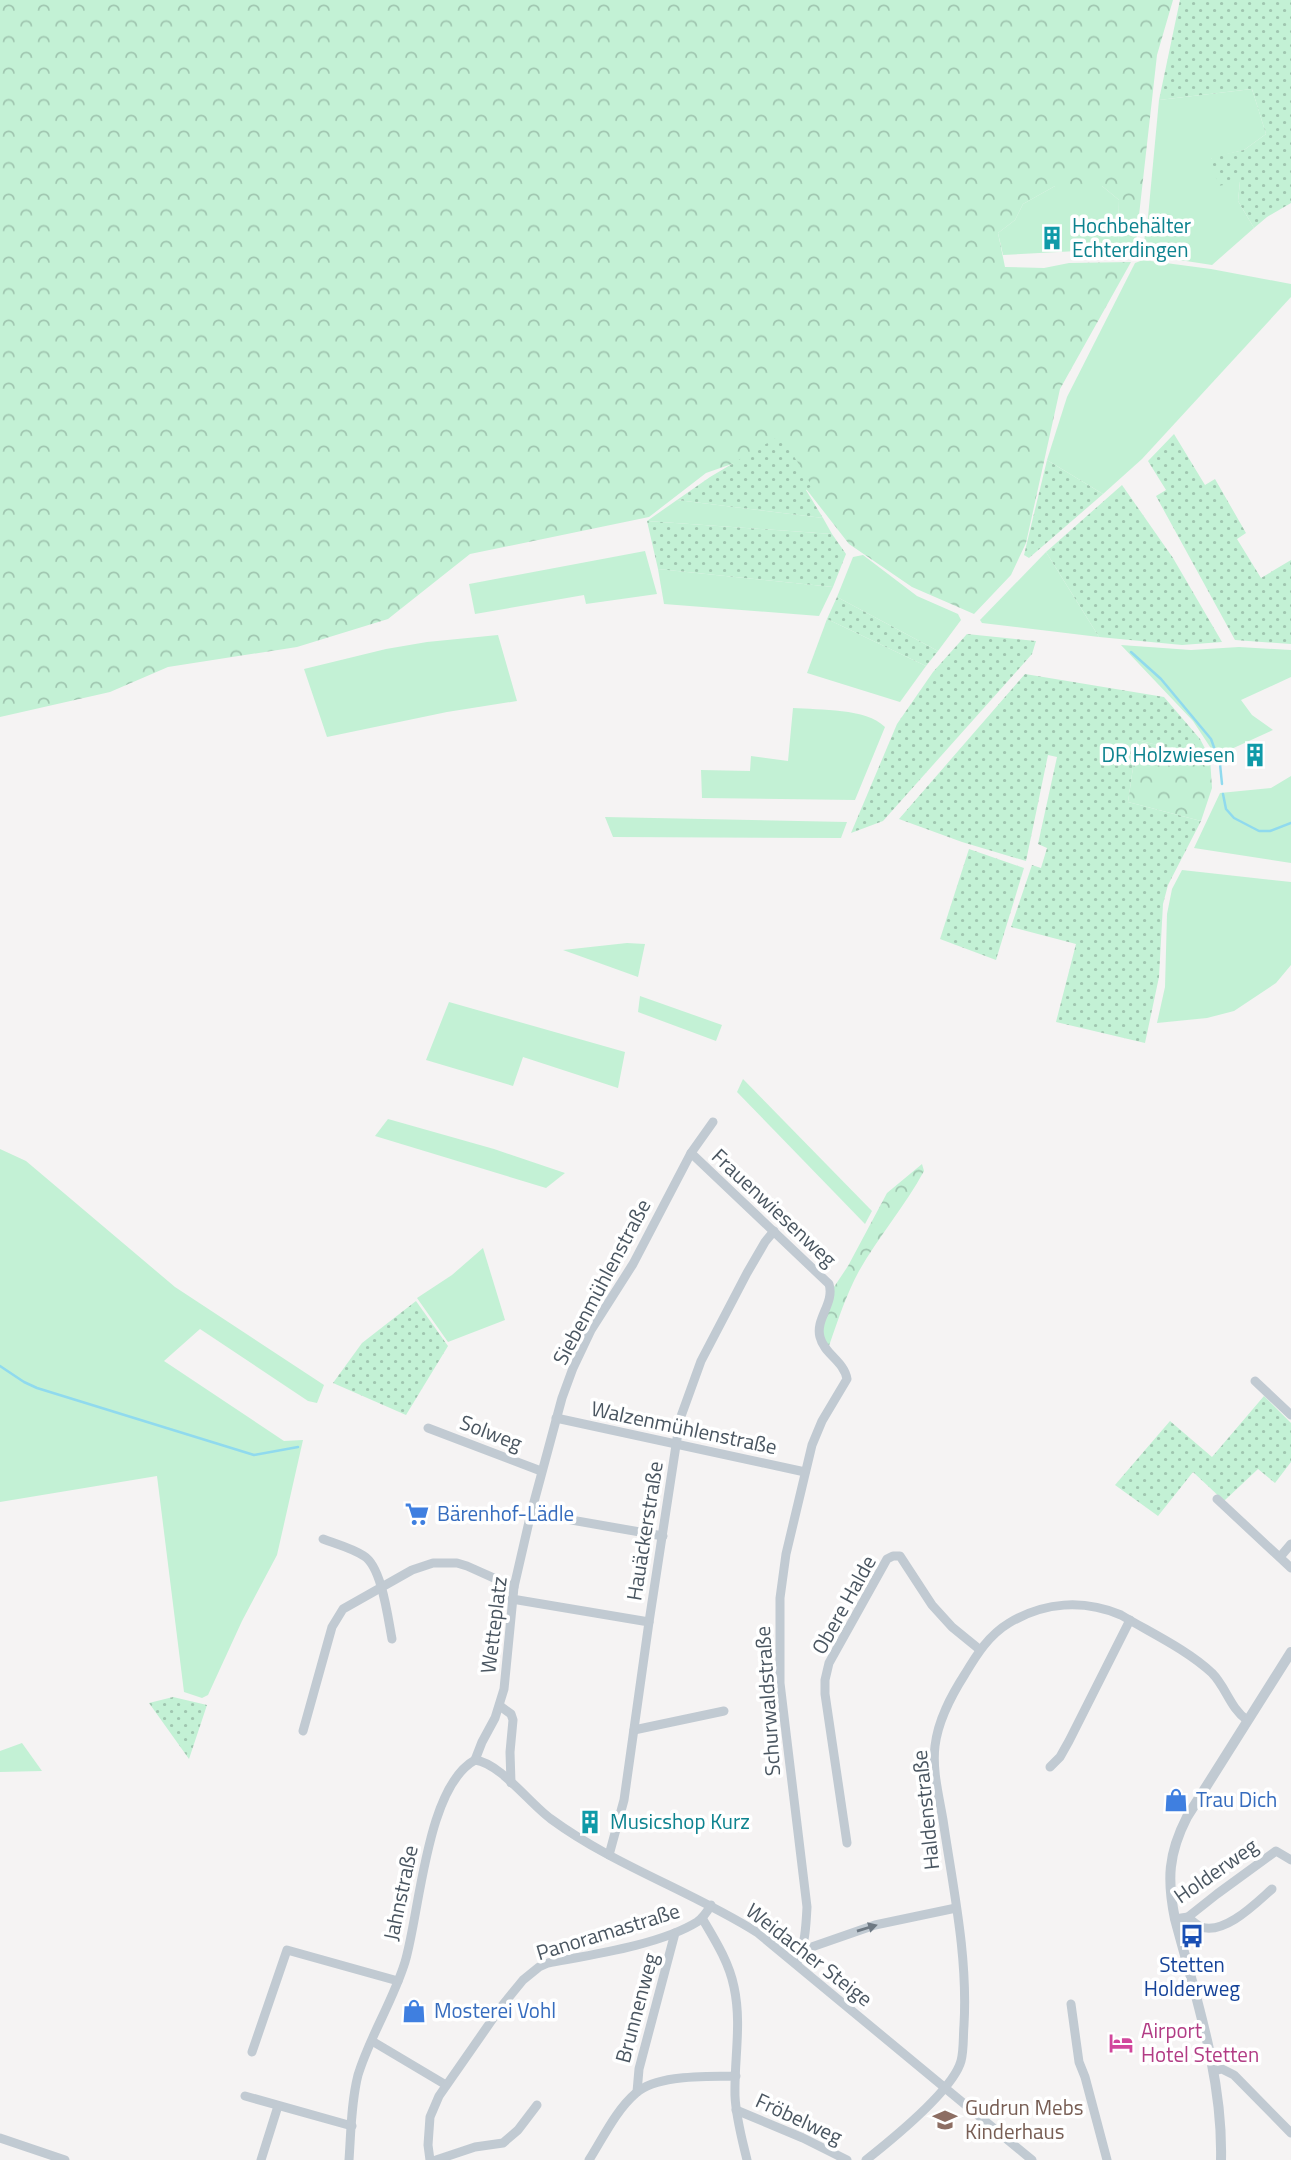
<svg xmlns="http://www.w3.org/2000/svg" width="1291" height="2160" viewBox="0 0 1291 2160" font-family="'Titillium Web',sans-serif">
<style>
.grass{fill:#c3f1d5}
.forest{fill:url(#forest-crowns)}
.garden{fill:url(#garden-dots)}
.lines{fill:none;stroke-linecap:round;stroke-linejoin:round}
.stream{stroke:#90daee;stroke-width:2.5}
.minor{stroke:#c1cad2;stroke-width:9}
.tertiary{stroke:#c1cad2;stroke-width:10}
.oneway{fill:#6e7983}
.labels{text-anchor:middle;stroke-width:7;stroke-linejoin:round;paint-order:stroke}
.culture-label{font-size:21px;fill:#0d838f;stroke:#fff;text-anchor:start}
.street-label{font-size:21px;fill:#4a5661;stroke:#fff}
.shop-label{font-size:21px;fill:#366cbe;stroke:#fff;text-anchor:start}
.transit-label{font-size:21px;fill:#164399;stroke:#fff}
.hotel-label{font-size:21px;fill:#b23c85;stroke:#fff;text-anchor:start}
.education-label{font-size:21px;fill:#785e54;stroke:#fff;text-anchor:start}
</style>
<defs>
<pattern id="forest-crowns" width="20" height="18" patternUnits="userSpaceOnUse" patternTransform="scale(1.75)"><rect width="20" height="18" fill="#c3f1d5"/><path d="M2 6a3 3 0 1 1 6 0M12 15a3 3 0 1 1 6 0" fill="none" stroke="#a0c6b0"/></pattern>
<pattern id="garden-dots" width="8" height="8" patternUnits="userSpaceOnUse" patternTransform="scale(1.75)"><rect width="8" height="8" fill="#c3f1d5"/><path d="M2 2h.1M6 6h.1" fill="none" stroke="#a0c6b0" stroke-width="1.8" stroke-linecap="round"/></pattern>
</defs>
<rect width="100%" height="100%" fill="#f5f3f3"/>
<g class="grass">
<polygon points="1252,89 1266,134 1244,150 1211,158 1240,181 1238,201 1254,228 1212,265 1147,255 1143,247 1148,217 1159,100"/>
<polygon points="1055,186 1102,186 1119,200 1118,245 1115,249 1003,255 998,233 1015,220 1023,204"/>
<polygon points="1143,260 1211,269 1291,284 1291,297 1142,459 1103,494 1047,460 1067,397 1135,263"/>
<polygon points="677,500 823,518 832,534 647,521"/>
<polygon points="645,551 657,594 586,604 584,595 475,614 469,584"/>
<polygon points="1046,552 1099,637 982,623 980,620"/>
<polygon points="863,555 917,596 958,614 961,620 938,651 837,597 853,557"/>
<polygon points="658,569 833,587 819,616 664,604"/>
<polygon points="827,619 926,666 900,702 807,673"/>
<polygon points="498,635 517,701 447,712 327,737 304,669 386,649 427,642"/>
<polygon points="1121,645 1191,650 1239,647 1291,650 1291,677 1241,700 1252,715 1273,730 1216,756 1193,721"/>
<path d="M793 708C820 710 866 708 885 727L855 800 702 798 701 770 750 771 751 756 788 761Z"/>
<polygon points="1291,776 1291,863 1194,848 1220,793 1271,788"/>
<polygon points="605,817 847,822 841,838 613,837"/>
<polygon points="1182,870 1291,882 1291,965 1276,983 1234,1011 1207,1018 1157,1023 1165,987 1167,914 1172,889"/>
<polygon points="627,943 645,944 638,977 563,950"/>
<polygon points="640,996 722,1025 716,1041 638,1012"/>
<polygon points="449,1002 625,1052 618,1088 523,1057 513,1086 426,1060"/>
<polygon points="743,1079 872,1211 865,1224 737,1092"/>
<polygon points="388,1119 494,1149 565,1173 546,1188 375,1136"/>
<polygon points="0,1149 26,1161 175,1287 324,1385 317,1403 308,1401 200,1329 164,1361 284,1441 303,1440 277,1555 242,1621 208,1695 202,1698 184,1692 157,1476 0,1502"/>
<polygon points="483,1248 505,1320 448,1342 417,1298 452,1275"/>
<polygon points="22,1743 42,1771 0,1772 0,1751"/>
</g>
<g class="forest">
<polygon points="0,0 1173,0 1157,55 1136,242 1118,245 1119,200 1102,186 1055,186 1023,204 1015,220 998,233 1005,267 1044,268 1069,263 1131,262 1060,389 1026,543 1011,575 974,614 912,587 849,544 775,449 706,473 649,517 470,554 388,619 297,647 168,667 110,692 0,717"/>
<polygon points="1137,740 1210,758 1212,788 1201,821 1128,802"/>
<path d="M922 1164 924 1171C905 1206 879 1236 859 1271 846 1295 838 1320 829 1346L825 1342 822 1327 834 1287 848 1266 887 1193Z"/>
</g>
<g class="garden">
<polygon points="1180,0 1291,0 1291,203 1267,217 1254,228 1238,201 1240,182 1218,186 1211,157 1244,150 1266,134 1252,89 1159,100"/>
<polygon points="1174,434 1205,485 1215,479 1246,533 1237,539 1261,578 1291,560 1291,644 1235,640 1156,496 1166,490 1148,461"/>
<polygon points="781,435 812,486 806,490 823,518 677,500 710,477"/>
<polygon points="1047,460 1103,494 1029,558 1024,555"/>
<polygon points="1122,485 1173,558 1222,642 1182,645 1099,637 1046,552"/>
<polygon points="647,521 832,534 846,554 833,587 658,569"/>
<polygon points="837,597 938,651 926,666 827,619"/>
<polygon points="967,634 1036,641 1032,654 883,821 851,833 897,724 933,672"/>
<polygon points="1025,674 1164,697 1200,739 1210,758 1137,740 1128,802 1201,821 1168,885 1163,904 1159,977 1145,1043 1056,1022 1076,944 1011,927 1032,865 1041,868 1047,848 1038,844 1057,757 1048,755 1026,861 962,842 899,819"/>
<polygon points="969,849 1024,868 996,960 940,939"/>
<polygon points="416,1301 448,1346 406,1415 333,1383 362,1343"/>
<polygon points="1264,1396 1291,1423 1291,1462 1275,1483 1258,1469 1224,1501 1193,1472 1158,1516 1115,1485 1170,1421 1212,1457"/>
<polygon points="173,1697 207,1705 189,1759 149,1703"/>
</g>
<g class="lines">
<g class="stream">
<polyline points="1131,652 1161,679 1211,739 1220,764 1222,784"/>
<polyline points="1223,794 1226,809 1234,818 1259,831 1270,831 1291,823"/>
<polyline points="0,1366 24,1382 37,1388 254,1455 298,1447"/>
</g>
<g class="minor">
<path d="M691 1153 829 1284C835 1303 815 1319 820 1337 824 1354 844 1361 847 1379L822 1421 812 1445 786 1554 780 1598V1683L807 1907C806 1927 805 1945 797 1963"/>
<polyline points="1255,1381 1291,1415"/>
<polyline points="556,1418 805,1472"/>
<polyline points="428,1428 541,1471"/>
<polyline points="1217,1499 1291,1568"/>
<polyline points="531,1513 663,1536"/>
<path d="M323 1539C336 1544 352 1548 364 1556 382 1567 388 1619 392 1639"/>
<polyline points="1280,1557 1291,1544"/>
<polyline points="512,1599 649,1622"/>
<polyline points="500,1706 511,1714 513,1720 510,1752 511,1783"/>
<polyline points="634,1730 724,1711"/>
<polyline points="303,1731 332,1627 343,1609 412,1570 433,1563 457,1563 467,1566 514,1587"/>
<polyline points="475,1760 482,1742 495,1718 504,1689 514,1587 531,1513 562,1398 573,1368 591,1330 633,1264 691,1153 713,1122"/>
<path d="M475 1760C500 1763 530 1804 551 1819 615 1866 692 1891 758 1933L1032 2160"/>
<polyline points="1050,1767 1060,1757 1069,1741 1130,1620"/>
<polyline points="847,1843 825,1694 825,1680 829,1663 887,1559 893,1556 900,1556 932,1605 952,1627 979,1649"/>
<polyline points="609,1855 624,1800 649,1622 680,1419 701,1361 747,1273 765,1242 774,1231"/>
<path d="M1188 1917C1191 1920 1197 1925 1201 1927 1225 1935 1256 1903 1272 1889"/>
<path d="M702 1918C715 1940 729 1962 734 1987 742 2024 734 2059 735 2096 736 2118 742 2139 747 2160"/>
<polyline points="1175,1919 1188,1917 1217,1894 1276,1851 1291,1860"/>
<polyline points="803,1950 875,1925 956,1908"/>
<polyline points="1071,2004 1079,2062 1085,2077 1107,2160"/>
<polyline points="372,2041 446,2085"/>
<polyline points="252,2052 287,1950 398,1981"/>
<polyline points="1214,2071 1222,2069 1234,2075 1291,2133"/>
<polyline points="637,2092 639,2069 675,1933"/>
<polyline points="245,2096 352,2126"/>
<polyline points="736,2110 803,2138 847,2160"/>
<polyline points="0,2138 65,2160"/>
<polyline points="261,2160 278,2106"/>
<path d="M349 2160C351 2132 351 2103 358 2075 370 2036 393 2001 405 1962 420 1912 426 1787 475 1760"/>
<path d="M430 2160 428 2145 430 2117 439 2096 501 2007 523 1980 539 1967 548 1963C590 1955 660 1945 697 1922 703 1918 707 1912 711 1905"/>
<polyline points="436,2160 475,2147 503,2143 518,2130 537,2105"/>
<path d="M589 2160C603 2138 616 2110 636 2093 658 2074 707 2077 736 2076"/>
<path d="M866 2160C890 2141 953 2090 961 2061 964 2050 963 2036 964 2025 968 1956 953 1888 943 1820 939 1796 932 1770 935 1746 938 1720 951 1696 965 1674 977 1654 989 1635 1009 1623 1044 1602 1083 1599 1121 1615 1151 1633 1186 1649 1212 1673 1226 1687 1230 1708 1247 1720"/>
</g>
<path class="tertiary" d="M1221 2160C1223 2078 1196 1998 1175 1919 1167 1880 1168 1854 1187 1817L1291 1652"/>
</g>
<defs><path id="oneway-solid" d="M-6-.8H1V-3.2L6.5 0L1 3.2V.8H-6Z" transform="scale(1.75)"/></defs>
<use class="oneway" href="#oneway-solid" transform="translate(867 1928) rotate(-17)"/>
<defs>
<g id="building-bare" transform="scale(1.89)"><path d="M-4-6H4V6H1V3H-1V6H-4ZM-2.5-4.3h1.7v1.8h-1.7ZM.8-4.3h1.7v1.8H.8ZM-2.5-1h1.7V.8h-1.7ZM.8-1h1.7V.8H.8Z" fill="#0f9aa8" stroke="#fff" stroke-width="2.5" paint-order="stroke"/></g>
<g id="supermarket-bare" transform="scale(1.89)"><path d="M-6-5.5h2.5l.6 2H6L4.5 2H-2.5L-4.4-4H-6ZM-1.5 3.2a1.3 1.3 0 1 0 .1 0ZM3 3.2a1.3 1.3 0 1 0 .1 0Z" fill="#3f7fe0" stroke="#fff" stroke-width="2.5" paint-order="stroke"/></g>
<g id="shop-bare" transform="scale(1.89)"><path d="M-5-2.5h2.3a2.7 3.5 0 0 1 5.4 0H5L5.5 6h-11ZM-1.5-2.5h3a1.5 2.3 0 0 0-3 0Z" fill="#3f7fe0" stroke="#fff" stroke-width="2.5" paint-order="stroke"/></g>
<g id="bus-bare" transform="scale(1.89)"><path d="M-5-6H5V4H4V6H2V4H-2V6H-4V4H-5ZM-3.5-4V0h7V-4ZM-3.5 1.2v1.5H-2V1.2ZM2 1.2v1.5H3.5V1.2Z" fill="#1a4fb4" stroke="#fff" stroke-width="2.5" paint-order="stroke"/></g>
<g id="hotel-bare" transform="scale(1.89)"><path d="M-6-4.5h1.5V1H6V5H4.5V3h-9V5H-6ZM-4 0a1.8 1.8 0 1 1 3.6 0ZM.5 0V-2.5h3Q6-2.5 6 0Z" fill="#d1479c" stroke="#fff" stroke-width="2.5" paint-order="stroke"/></g>
<g id="school-bare" transform="scale(1.89)"><path d="M0-5L7-2L0 1L-7-2ZM-4 1L0 2.5L4 1V4Q0 6-4 4Z" fill="#8d6e63" stroke="#fff" stroke-width="2.5" paint-order="stroke"/></g>
</defs>
<g fill-rule="evenodd">
<use href="#building-bare" x="1052" y="238"/>
<use href="#building-bare" x="1255" y="755"/>
<use href="#supermarket-bare" x="417" y="1514"/>
<use href="#shop-bare" x="1176" y="1800"/>
<use href="#building-bare" x="590" y="1822"/>
<use href="#bus-bare" x="1192" y="1936"/>
<use href="#shop-bare" x="414" y="2011"/>
<use href="#hotel-bare" x="1121" y="2043"/>
<use href="#school-bare" x="945" y="2120"/>
</g>
<g class="labels">
<g class="culture-label">
<text x="1072" y="233">Hochbehälter<tspan x="1072" dy="24">Echterdingen</tspan></text>
<text x="1235" y="762" text-anchor="end">DR Holzwiesen</text>
<text x="610" y="1829">Musicshop Kurz</text>
</g>
<g class="street-label">
<text transform="translate(774 1208) rotate(43)" y="7">Frauenwiesenweg</text>
<text transform="translate(602 1282) rotate(-62)" y="7">Siebenmühlenstraße</text>
<text transform="translate(684 1428) rotate(12)" y="7">Walzenmühlenstraße</text>
<text transform="translate(491 1433) rotate(21)" y="7">Solweg</text>
<text transform="translate(645 1531) rotate(-81)" y="7">Hauäckerstraße</text>
<text transform="translate(844 1605) rotate(-61)" y="7">Obere Halde</text>
<text transform="translate(494 1625) rotate(-83)" y="7">Wetteplatz</text>
<text transform="translate(768 1701) rotate(-94)" y="7">Schurwaldstraße</text>
<text transform="translate(926 1810) rotate(-96)" y="7">Haldenstraße</text>
<text transform="translate(1216 1871) rotate(-35)" y="7">Holderweg</text>
<text transform="translate(401 1893) rotate(-78)" y="7">Jahnstraße</text>
<text transform="translate(608 1932) rotate(-17)" y="7">Panoramastraße</text>
<text transform="translate(809 1955) rotate(38)" y="7">Weidacher Steige</text>
<text transform="translate(637 2008) rotate(-75)" y="7">Brunnenweg</text>
<text transform="translate(799 2119) rotate(25)" y="7">Fröbelweg</text>
</g>
<g class="shop-label">
<text x="437" y="1521">Bärenhof-Lädle</text>
<text x="1196" y="1807">Trau Dich</text>
<text x="434" y="2018">Mosterei Vohl</text>
</g>
<g class="transit-label">
<text x="1192" y="1972">Stetten<tspan x="1192" dy="24">Holderweg</tspan></text>
</g>
<g class="hotel-label">
<text x="1141" y="2038">Airport<tspan x="1141" dy="24">Hotel Stetten</tspan></text>
</g>
<g class="education-label">
<text x="965" y="2115">Gudrun Mebs<tspan x="965" dy="24">Kinderhaus</tspan></text>
</g>
</g>
</svg>
